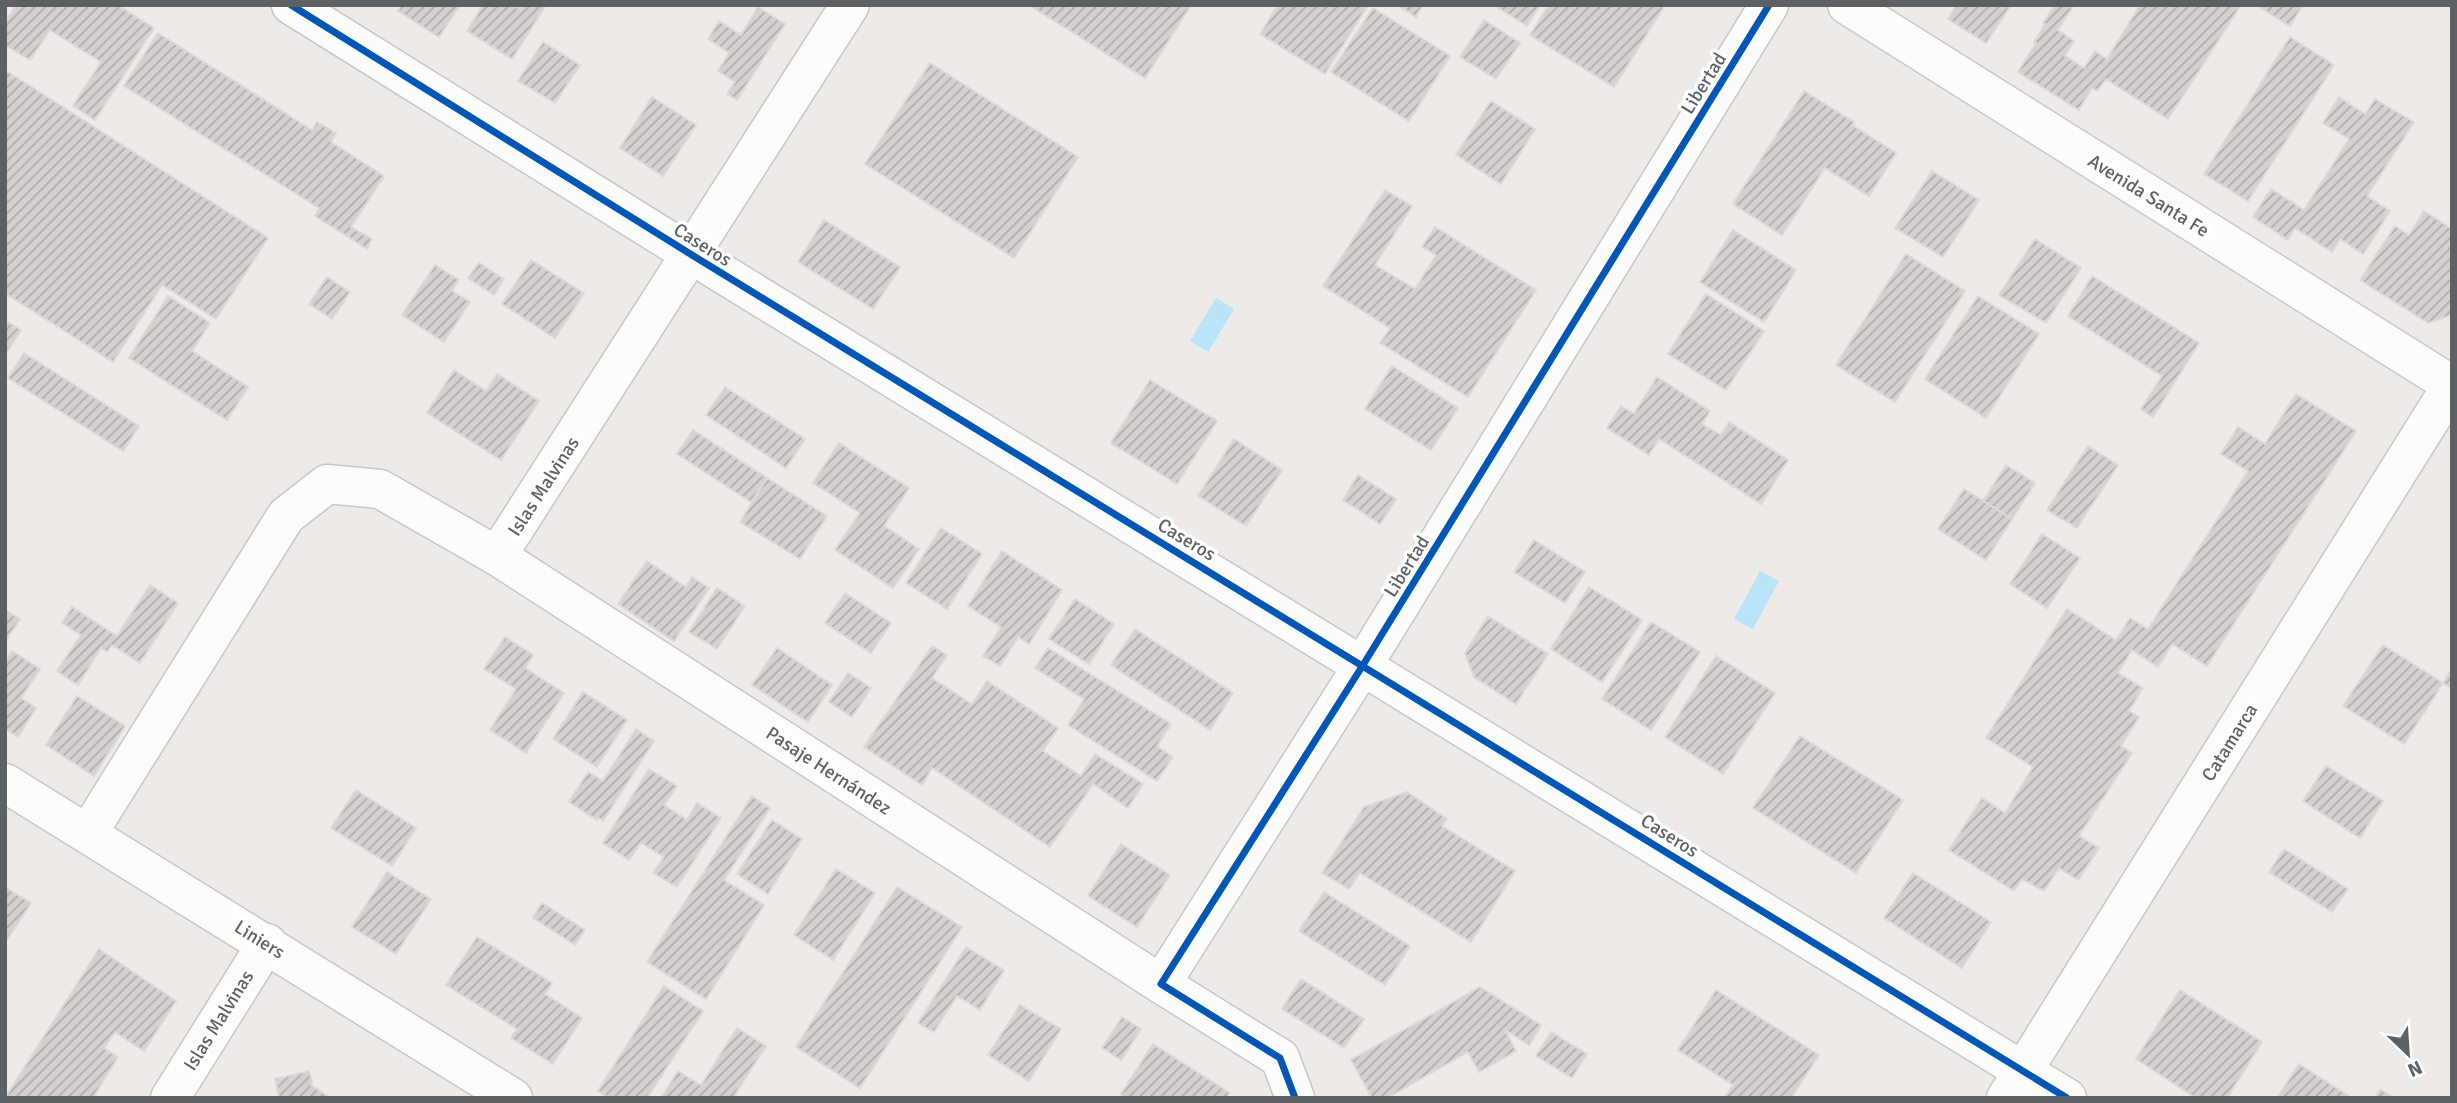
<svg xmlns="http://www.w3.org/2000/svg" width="2457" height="1103" viewBox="0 0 2457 1103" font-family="Signika,sans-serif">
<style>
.water{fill:#bae5f8}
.building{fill:url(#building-hatch);stroke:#dcdad6;stroke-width:2}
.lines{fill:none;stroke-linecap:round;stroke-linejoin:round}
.street-casing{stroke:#c8c7c8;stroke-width:41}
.secondary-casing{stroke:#c9c9c9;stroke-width:41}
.street{stroke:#fcfcfb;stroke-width:38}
.secondary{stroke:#fcfcfb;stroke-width:38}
.cycleway-casing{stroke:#fff;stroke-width:11}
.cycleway{stroke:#0057b8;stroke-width:7}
.labels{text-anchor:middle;stroke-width:7;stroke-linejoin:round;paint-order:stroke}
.street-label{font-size:19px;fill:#5c6166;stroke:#fff}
</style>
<defs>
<pattern id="building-hatch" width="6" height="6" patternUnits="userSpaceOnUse" patternTransform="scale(1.75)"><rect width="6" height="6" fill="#d4d1d0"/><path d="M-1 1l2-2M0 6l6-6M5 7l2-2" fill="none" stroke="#afadad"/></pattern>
</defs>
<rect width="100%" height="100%" fill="#edeae7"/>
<g class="water">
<polygon points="1216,298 1234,309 1208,352 1190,341"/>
<polygon points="1760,571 1779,581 1753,629 1734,619"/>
</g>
<g class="building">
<polygon points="16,5 117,5 154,28 95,120 73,106 101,62 50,30 30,60 5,45 5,22"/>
<polygon points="401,5 460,5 439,37 398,11"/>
<polygon points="483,5 514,5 520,9 522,5 546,5 512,59 467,31"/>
<polygon points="1029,5 1191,5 1145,78"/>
<polygon points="1278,5 1368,5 1325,74 1260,34"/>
<polygon points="1398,5 1423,5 1416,17"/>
<polygon points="1494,5 1540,5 1527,26"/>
<polygon points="1549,5 1665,5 1614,87 1530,35"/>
<polygon points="1957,5 2011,5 1986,43 1948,19"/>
<polygon points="2055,5 2074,5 2058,30 2074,41 2065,56 2084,68 2095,51 2107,59 2140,5 2241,5 2168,119 2106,79 2097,91 2092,88 2079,110 2018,72 2036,43 2034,42 2045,24 2043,23"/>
<polygon points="2256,5 2303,5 2290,26"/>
<polygon points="758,7 785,24 737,100 727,94 735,82 718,71 729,53 708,39 719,21 741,35"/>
<polygon points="1373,8 1450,56 1409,121 1331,72"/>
<polygon points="1484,20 1520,43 1496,79 1460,57"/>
<polygon points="158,33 312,130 317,122 336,133 331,142 384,176 351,227 372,239 367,249 315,216 319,208 124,86"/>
<polygon points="2290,37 2334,65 2248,201 2204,174"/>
<polygon points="543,42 580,65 555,103 518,81"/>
<polygon points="930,63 1078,157 1014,258 865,164"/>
<polygon points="5,70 268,238 216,319 162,285 113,362 5,293"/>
<polygon points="1804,91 1854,122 1852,125 1896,153 1869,196 1825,168 1782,235 1733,204"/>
<polygon points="652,97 696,125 663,176 620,148"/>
<polygon points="2339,97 2365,114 2375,99 2414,122 2367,196 2390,211 2363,254 2340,239 2332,252 2295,228 2288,240 2253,217 2271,189 2304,210 2349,139 2323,123"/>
<polygon points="1491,101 1535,129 1501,184 1456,155"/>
<polygon points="1932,171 1979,200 1943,257 1895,228"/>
<polygon points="1385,190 1412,206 1375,265 1415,289 1436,255 1422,247 1435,227 1536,290 1468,397 1380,343 1390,328 1323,286"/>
<polygon points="2424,211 2452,229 2452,315 2428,323 2360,280 2395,226 2409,235"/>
<polygon points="824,220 900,267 873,309 798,262"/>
<polygon points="1733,230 1796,270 1764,322 1700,282"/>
<polygon points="2035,239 2081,268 2046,323 1999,295"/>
<polygon points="1906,254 1965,291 1895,402 1836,365"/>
<polygon points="531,260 584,293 555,338 502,304"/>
<polygon points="479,263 504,279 494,295 468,278"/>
<polygon points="435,265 459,280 452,291 470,302 444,342 402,315"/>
<polygon points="2092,276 2199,343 2153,417 2141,409 2162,376 2068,316"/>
<polygon points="327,277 350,292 332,319 309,304"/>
<polygon points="1706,294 1764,331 1726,390 1668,354"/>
<polygon points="168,296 210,323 192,351 248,387 227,420 129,358"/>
<polygon points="1978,296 2039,334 1986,418 1925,379"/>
<polygon points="5,320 21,330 5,355"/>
<polygon points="24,353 139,426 123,451 8,378"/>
<polygon points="1392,366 1458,408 1431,450 1365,409"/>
<polygon points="454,370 486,391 497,374 539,401 501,460 427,413"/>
<polygon points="1657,377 1710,411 1702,424 1721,435 1729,422 1788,460 1761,504 1659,439 1649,455 1607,428 1621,406 1634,414"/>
<polygon points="1150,380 1217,421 1177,484 1111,443"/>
<polygon points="725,387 805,439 786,468 706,415"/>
<polygon points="2296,394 2356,431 2207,666 2172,644 2158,667 2132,650 2118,673 2143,688 2129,711 2139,717 2121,746 2132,753 2079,836 2099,848 2078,880 2059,868 2044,891 2022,879 2014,891 1949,850 1982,798 2005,813 2033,767 1986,738 2067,609 2116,640 2130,618 2148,629 2248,471 2221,454 2238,427 2265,444"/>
<polygon points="693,430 767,478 751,502 677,454"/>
<polygon points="1234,439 1282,470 1246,526 1198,496"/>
<polygon points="839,443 909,488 884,526 919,549 893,588 835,550 860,513 813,483"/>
<polygon points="2088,446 2118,465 2077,528 2047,510"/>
<polygon points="2006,465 2035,483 2012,519 1983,501"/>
<polygon points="1358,475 1396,499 1380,524 1343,500"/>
<polygon points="767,478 827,516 800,559 740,522"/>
<polygon points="1964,489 2012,519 1986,560 1938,529"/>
<polygon points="941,528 982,554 947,609 906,583"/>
<polygon points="2042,534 2080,558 2047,608 2010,584"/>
<polygon points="1534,540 1585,572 1565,603 1514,572"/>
<polygon points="1002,551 1062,590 1029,644 1018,637 1000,666 983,656 1001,627 968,606"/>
<polygon points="647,561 686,587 692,577 709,588 674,641 618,604"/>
<polygon points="150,585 178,603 140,663 112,645 107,652 101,648 78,685 57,671 81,635 62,623 72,607 117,636"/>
<polygon points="1589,587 1642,620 1602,682 1551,649"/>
<polygon points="717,588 745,606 717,649 689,632"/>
<polygon points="845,593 891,623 871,653 825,623"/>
<polygon points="1075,599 1114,624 1089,664 1049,639"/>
<polygon points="5,610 20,619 5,642"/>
<polygon points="1488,616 1548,654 1516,704 1474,677 1465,653"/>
<polygon points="1651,622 1700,652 1651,730 1602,699"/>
<polygon points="1135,629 1233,693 1210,730 1111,665"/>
<polygon points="505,637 533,655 525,668 564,693 526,753 490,730 516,689 484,669"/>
<polygon points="2383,645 2443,683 2404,744 2343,706"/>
<polygon points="932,646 947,655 932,678 972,704 987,681 1058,728 1043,751 1081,776 1095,754 1143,784 1128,808 1093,784 1050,847 932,768 922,785 864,747"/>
<polygon points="777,648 832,685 808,722 752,685"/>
<polygon points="1048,648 1171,724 1157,746 1173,757 1157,781 1068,725 1084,699 1035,668"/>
<polygon points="12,651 40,669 21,698 36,708 18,737 5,729 5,662"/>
<polygon points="1716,656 1775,693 1723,774 1665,737"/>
<polygon points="2452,669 2452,689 2443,683"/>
<polygon points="848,673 871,688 852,717 829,702"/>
<polygon points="583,692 627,720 597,767 553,739"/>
<polygon points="77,696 125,726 94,776 46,745"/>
<polygon points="636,729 654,741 603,821 598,818 597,820 569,802 588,772 603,781"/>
<polygon points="1800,736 1903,800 1856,873 1753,808"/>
<polygon points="2326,766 2383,801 2360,838 2303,801"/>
<polygon points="649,769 677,786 664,805 687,820 697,803 721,818 677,887 653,873 664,857 641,843 629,860 603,843"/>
<polygon points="356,790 416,828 392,866 331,828"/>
<polygon points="1407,792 1447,819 1442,826 1515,871 1471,942 1360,873 1349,889 1322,873 1364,807"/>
<polygon points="752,796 770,808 724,880 764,905 706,999 647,962"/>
<polygon points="772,820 802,839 768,894 737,874"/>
<polygon points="1121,844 1170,875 1137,927 1088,896"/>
<polygon points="2284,849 2348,889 2332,912 2269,872"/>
<polygon points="836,869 875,893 833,960 794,935"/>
<polygon points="387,872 431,899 396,954 352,927"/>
<polygon points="1913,873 1991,922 1962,968 1884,918"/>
<polygon points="5,887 31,903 5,943"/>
<polygon points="897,887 962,927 860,1088 796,1047"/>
<polygon points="1324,892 1410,946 1385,985 1299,931"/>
<polygon points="542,903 585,930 575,945 533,918"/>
<polygon points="477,937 552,983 545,994 582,1018 553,1064 511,1038 517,1029 446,985"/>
<polygon points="966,947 1004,970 980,1010 957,996 934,1032 918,1023"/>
<polygon points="99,949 176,1001 144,1051 115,1032 104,1048 118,1057 93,1098 5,1098"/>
<polygon points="1301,979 1364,1019 1344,1048 1282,1009"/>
<polygon points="664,986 703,1011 647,1098 609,1098 598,1091"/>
<polygon points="1480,987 1541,1025 1529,1045 1505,1030 1516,1051 1479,1072 1468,1052 1387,1098 1372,1098 1351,1060"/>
<polygon points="1716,990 1819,1055 1791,1098 1724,1098 1733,1085 1678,1050"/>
<polygon points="2180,990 2262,1042 2227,1098 2196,1098 2136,1059"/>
<polygon points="1020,1005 1061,1029 1029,1081 988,1055"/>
<polygon points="1122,1017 1141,1029 1121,1060 1102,1048"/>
<polygon points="737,1028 766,1046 733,1098 661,1098 678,1071 701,1085"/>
<polygon points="1551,1032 1587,1054 1572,1078 1536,1056"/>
<polygon points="1153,1044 1230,1093 1226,1098 1126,1098 1121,1094"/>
<polygon points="2299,1064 2352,1098 2277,1098"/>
<polygon points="309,1071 312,1082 311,1085 331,1098 279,1098 275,1079"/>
<polygon points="2380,1089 2394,1098 2375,1098"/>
</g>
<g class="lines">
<g class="street-casing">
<g id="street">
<polyline points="291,5 692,255 2067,1098"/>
<polyline points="497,556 1161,984"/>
<polyline points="5,783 513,1098"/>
<polyline points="88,833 286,516 327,484 380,489 497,556 850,5"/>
<polyline points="170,1098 267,943"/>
<polyline points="1295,1098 1280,1058 1161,984 1363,665 1769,5"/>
<polyline points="2006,1098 2452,385"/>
</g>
</g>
<g class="secondary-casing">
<polyline id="secondary" points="1847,5 2452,385"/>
</g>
<use href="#street" class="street"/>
<use href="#secondary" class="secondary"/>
<g class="cycleway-casing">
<g id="cycleway">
<polyline points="291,5 692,255 2067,1098"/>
<polyline points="1295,1098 1280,1058 1161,984 1363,665 1769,5"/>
</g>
</g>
<use href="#cycleway" class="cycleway"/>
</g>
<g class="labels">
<g class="street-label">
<text transform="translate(1703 83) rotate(-58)" y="7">Libertad</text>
<text transform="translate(2149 195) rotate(32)" y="7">Avenida Santa Fe</text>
<text transform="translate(703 244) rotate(32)" y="7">Caseros</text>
<text transform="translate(543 486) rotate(-57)" y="7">Islas Malvinas</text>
<text transform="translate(1187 539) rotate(31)" y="7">Caseros</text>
<text transform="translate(1406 566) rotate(-58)" y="7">Libertad</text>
<text transform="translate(2229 742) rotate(-58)" y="7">Catamarca</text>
<text transform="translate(829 770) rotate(33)" y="7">Pasaje Hernández</text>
<text transform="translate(1670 835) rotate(32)" y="7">Caseros</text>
<text transform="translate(260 939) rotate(32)" y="7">Liniers</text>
<text transform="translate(218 1020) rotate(-58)" y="7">Islas Malvinas</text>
</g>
</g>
<rect width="2457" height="1103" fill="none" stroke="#5c6166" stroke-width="14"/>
<g transform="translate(2408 1054) rotate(155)" stroke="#ffffff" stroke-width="5" paint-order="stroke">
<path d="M0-5L12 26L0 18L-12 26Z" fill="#5c6166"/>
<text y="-10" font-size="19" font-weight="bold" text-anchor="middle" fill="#5c6166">N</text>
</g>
</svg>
